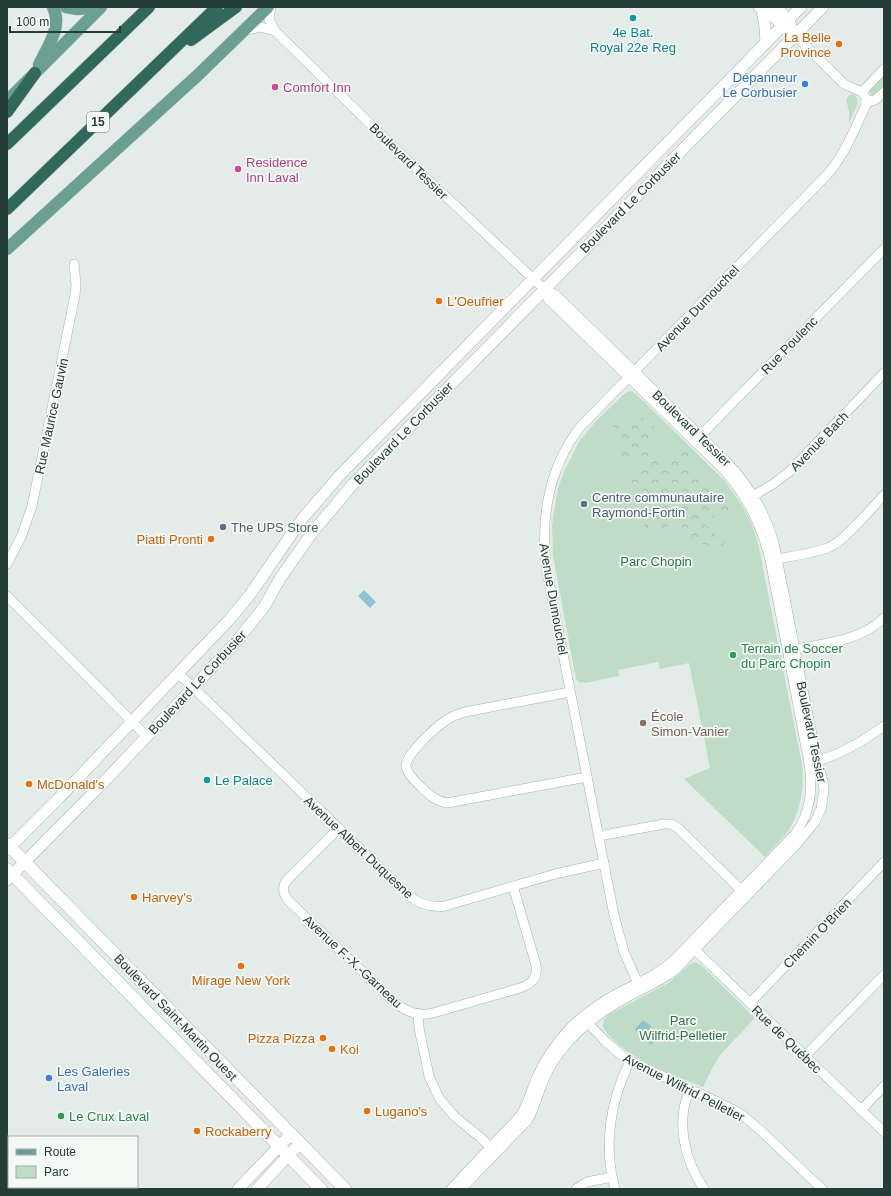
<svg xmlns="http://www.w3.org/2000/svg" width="891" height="1196" viewBox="0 0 891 1196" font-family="Arial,sans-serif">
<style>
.green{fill:#bedcc6}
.forest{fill:url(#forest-crowns)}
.water{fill:#8fc4ce}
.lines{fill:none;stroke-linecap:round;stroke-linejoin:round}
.minor-casing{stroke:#a6b4af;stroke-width:10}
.tertiary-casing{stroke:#a6b4af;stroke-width:12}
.secondary-casing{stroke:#a2b7b0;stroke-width:13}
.primary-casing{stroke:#c2c9c7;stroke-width:13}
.motorway-casing{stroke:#c2c9c7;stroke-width:13}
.minor{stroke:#fff;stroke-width:9}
.tertiary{stroke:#fff;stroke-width:11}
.secondary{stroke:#fff;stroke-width:12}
.primary{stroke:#6a9f92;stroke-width:12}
.motorway{stroke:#31685c;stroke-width:12}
.culture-dot{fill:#0f9aa8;stroke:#f4f9f6;stroke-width:1.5}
.food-dot{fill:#e8710a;stroke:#f4f9f6;stroke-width:1.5}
.shop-dot{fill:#3f7fe0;stroke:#f4f9f6;stroke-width:1.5}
.hotel-dot{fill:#d1479c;stroke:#f4f9f6;stroke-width:1.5}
.service-dot{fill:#5c6f8a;stroke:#f4f9f6;stroke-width:1.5}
.leisure-dot{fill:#2e9e5b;stroke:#f4f9f6;stroke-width:1.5}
.education-dot{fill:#8d6e63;stroke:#f4f9f6;stroke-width:1.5}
.labels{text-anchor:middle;stroke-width:3.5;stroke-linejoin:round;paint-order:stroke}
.shield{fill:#f4f9f6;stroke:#627570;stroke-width:1}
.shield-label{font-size:12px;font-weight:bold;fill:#243d36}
.culture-label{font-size:13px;fill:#0d838f;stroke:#f4f9f6}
.food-label{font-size:13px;fill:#c56008;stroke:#f4f9f6;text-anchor:start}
.shop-label{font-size:13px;fill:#366cbe;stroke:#f4f9f6;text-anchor:end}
.hotel-label{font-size:13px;fill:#b23c85;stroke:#f4f9f6;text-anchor:start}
.street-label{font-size:13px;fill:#243d36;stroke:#f4f9f6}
.service-label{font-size:13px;fill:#4e5e75;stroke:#f4f9f6;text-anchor:start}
.park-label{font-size:13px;fill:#30724a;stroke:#f4f9f6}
.leisure-label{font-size:13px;fill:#27864d;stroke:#f4f9f6;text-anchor:start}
.education-label{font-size:13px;fill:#785e54;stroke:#f4f9f6;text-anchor:start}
</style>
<defs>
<pattern id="forest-crowns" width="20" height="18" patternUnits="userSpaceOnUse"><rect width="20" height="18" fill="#bedcc6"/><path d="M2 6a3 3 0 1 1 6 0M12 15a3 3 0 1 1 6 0" fill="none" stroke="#a3beab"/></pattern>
</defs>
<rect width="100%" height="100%" fill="#e3ece8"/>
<g class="green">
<polygon points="884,76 884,86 875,95 872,95 870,93 870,89 874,86 875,87 876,86 875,85"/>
<polygon points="854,94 857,99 858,103 849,123 849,111 846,99 850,95"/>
<path d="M631 391 635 393 725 481 743 507 751 522 758 543 802 765C804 788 801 812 788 831 782 840 772 848 765 857L684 779 710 768 689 663 660 669 658 662 618 670 619 676 585 683 584 682 580 683 576 679 553 556 552 527 554 511 558 488 564 472 579 442 596 421 623 395 627 392Z"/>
<path d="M695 962 701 965 755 1018 721 1054 714 1065 703 1087C681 1078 657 1069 636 1057 628 1053 604 1034 603 1026 602 1021 605 1018 608 1015L670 982 690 964Z"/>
</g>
<path class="forest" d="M641 416C645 420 651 421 656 424L650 431 651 447 664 459 675 448 680 445 689 451 691 453 687 468 689 472 692 475 707 477 719 488 727 494 728 499 730 503 734 504 733 510 730 511H719C715 516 713 519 706 519L703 523C707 527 710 527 714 530V533L724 543 722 549C713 552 691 539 685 533 683 529 681 525 678 522L674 523 672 526 647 531 642 521 644 516V510L633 500 626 482C638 477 649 471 644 455L626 459 620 455V451L624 447 627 446 628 443 614 431 613 426 617 422 627 420 632 425Z"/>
<g class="water">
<polygon points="364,590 376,602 370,608 358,596"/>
<polygon points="643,1020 651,1026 648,1031 656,1039 651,1045 635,1029"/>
</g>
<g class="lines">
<g class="minor-casing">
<g id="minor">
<path d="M271 7 269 19 275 31 404 157 544 289 556 295 726 461C748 484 765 512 774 543L815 750 823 781 824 791 821 809 815 822 796 845 674 971C661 981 646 987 631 995 604 1009 579 1027 560 1052 552 1063 545 1075 541 1087 536 1099 534 1111 527 1121L461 1189"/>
<polyline points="243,31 261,27 275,31"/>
<polyline points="862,92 884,69"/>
<polyline points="866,102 875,100 884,92"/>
<polyline points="697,439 884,249"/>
<polyline points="748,499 773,484 789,472 884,373"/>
<path d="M772 560C788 557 816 553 830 547 846 539 871 509 884 495"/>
<polyline points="7,564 22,535 32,506 75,295 76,285 74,264"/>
<path d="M7 596C54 643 100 689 147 737"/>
<path d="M789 650C821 644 859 642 884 618"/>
<path d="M179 674 408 895C419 904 431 908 445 906L555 874 604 863"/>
<path d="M570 692 465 712C458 714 451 716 445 721 436 727 404 756 406 767 408 775 416 782 421 787 429 795 436 801 447 803L587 777"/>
<path d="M812 762C838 757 863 741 884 726"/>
<path d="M339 828 287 880C281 888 283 894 289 901L392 1000C404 1011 417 1017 433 1013L520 988C532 984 538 978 536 965L513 886"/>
<polyline points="599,836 664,824 671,824 678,828 742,891"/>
<polyline points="692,947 884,1132"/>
<path d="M640 988 624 952 614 915 548 577C539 524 547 469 581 426L825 177C844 157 854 130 866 105V98L862 92 844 84 795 35"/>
<polyline points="750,1003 884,862"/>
<polyline points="418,1015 419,1028 429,1076 439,1098 454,1116 480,1137 495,1152"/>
<polyline points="585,1020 606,1042 626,1059 722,1104 741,1114 759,1129 822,1189"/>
<polyline points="805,1056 884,975"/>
<path d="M690 1089C675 1122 685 1161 704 1189"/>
<polyline points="861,1110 884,1086"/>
<path d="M451 1189 520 1116C528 1104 531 1090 537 1077 545 1058 557 1042 571 1027 585 1014 601 1002 618 993 639 982 660 974 677 957L795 834C811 812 813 789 809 763L770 560C761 524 748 497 723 469L548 299 544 289"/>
<polyline points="576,1189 587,1182 612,1177"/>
<path d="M615 1189C603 1147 610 1101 630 1061"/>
</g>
</g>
<g class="tertiary-casing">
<g id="tertiary">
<polyline points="759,7 773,16 782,25 795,35"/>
<polyline points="776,7 788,20 791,26"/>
<polyline points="762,10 765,27 766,43"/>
<polyline points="7,850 58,799 229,620 249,596 302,519 341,474 801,7"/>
<polyline points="7,880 101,785 236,642 264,607 281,577 312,533 353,484 823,7"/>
<polyline points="238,1189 291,1134"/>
<polyline points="257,1189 300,1143"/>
</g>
</g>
<g class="secondary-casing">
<g id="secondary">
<polyline points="7,844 345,1189"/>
<polyline points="7,869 321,1189"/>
</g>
</g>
<g class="primary-casing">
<g id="primary">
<polyline points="66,7 77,9 100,7"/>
<path d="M39 65C47 47 63 27 53 7"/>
<polyline points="7,101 101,7"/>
<polyline points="7,249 198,75 268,7"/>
</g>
</g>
<g class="motorway-casing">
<g id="motorway">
<polyline points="191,40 236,7"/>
<polyline points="7,112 35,73"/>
<polyline points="7,144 149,7"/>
<polyline points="7,209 217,7"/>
</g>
</g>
<use href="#minor" class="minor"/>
<use href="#tertiary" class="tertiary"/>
<use href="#secondary" class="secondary"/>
<use href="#primary" class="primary"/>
<use href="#motorway" class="motorway"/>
</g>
<g class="culture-dot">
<circle cx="633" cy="18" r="4"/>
<circle cx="207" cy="780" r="4"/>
</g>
<g class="food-dot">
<circle cx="839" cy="44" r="4"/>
<circle cx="439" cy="301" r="4"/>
<circle cx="211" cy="539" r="4"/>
<circle cx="29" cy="784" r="4"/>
<circle cx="134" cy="897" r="4"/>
<circle cx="241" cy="966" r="4"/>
<circle cx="323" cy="1038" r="4"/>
<circle cx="332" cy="1049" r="4"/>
<circle cx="367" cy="1111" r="4"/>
<circle cx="197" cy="1131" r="4"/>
</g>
<g class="shop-dot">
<circle cx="805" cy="84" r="4"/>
<circle cx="49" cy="1078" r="4"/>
</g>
<g class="hotel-dot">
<circle cx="275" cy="87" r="4"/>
<circle cx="238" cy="169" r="4"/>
</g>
<g class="service-dot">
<circle cx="584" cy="504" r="4"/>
<circle cx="223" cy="527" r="4"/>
</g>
<g class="leisure-dot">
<circle cx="733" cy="655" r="4"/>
<circle cx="61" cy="1116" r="4"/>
</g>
<circle class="education-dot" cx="643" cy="723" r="4"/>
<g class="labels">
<rect class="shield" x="87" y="112" width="22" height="20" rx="3"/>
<g class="shield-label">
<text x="98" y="126">15</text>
</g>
<g class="culture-label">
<text x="633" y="37">4e Bat.<tspan x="633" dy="15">Royal 22e Reg</tspan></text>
<text x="215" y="785" text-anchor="start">Le Palace</text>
</g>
<g class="food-label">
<text x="831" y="42" text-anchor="end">La Belle<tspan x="831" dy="15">Province</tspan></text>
<text x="447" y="306">L'Oeufrier</text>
<text x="203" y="544" text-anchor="end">Piatti Pronti</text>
<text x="37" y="789">McDonald's</text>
<text x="142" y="902">Harvey's</text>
<text x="241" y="985" text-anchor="middle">Mirage New York</text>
<text x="315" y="1043" text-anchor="end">Pizza Pizza</text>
<text x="340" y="1054">Koi</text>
<text x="375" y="1116">Lugano's</text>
<text x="205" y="1136">Rockaberry</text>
</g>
<g class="shop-label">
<text x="797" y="82">Dépanneur<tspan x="797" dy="15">Le Corbusier</tspan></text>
<text x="57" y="1076" text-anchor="start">Les Galeries<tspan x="57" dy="15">Laval</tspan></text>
</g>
<g class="hotel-label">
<text x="283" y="92">Comfort Inn</text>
<text x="246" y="167">Residence<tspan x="246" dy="15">Inn Laval</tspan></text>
</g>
<g class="street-label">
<text transform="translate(409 161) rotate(44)" y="5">Boulevard Tessier</text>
<text transform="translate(630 202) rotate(-45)" y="5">Boulevard Le Corbusier</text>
<text transform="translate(697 308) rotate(-46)" y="5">Avenue Dumouchel</text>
<text transform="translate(789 345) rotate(-46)" y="5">Rue Poulenc</text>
<text transform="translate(51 416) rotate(-78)" y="5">Rue Maurice Gauvin</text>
<text transform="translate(692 428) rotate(44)" y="5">Boulevard Tessier</text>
<text transform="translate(403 433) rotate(-46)" y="5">Boulevard Le Corbusier</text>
<text transform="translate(819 441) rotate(-46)" y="5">Avenue Bach</text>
<text transform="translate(554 599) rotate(80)" y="5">Avenue Dumouchel</text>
<text transform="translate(197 682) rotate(-47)" y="5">Boulevard Le Corbusier</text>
<text transform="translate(812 732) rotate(78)" y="5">Boulevard Tessier</text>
<text transform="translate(359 847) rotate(43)" y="5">Avenue Albert Duquesne</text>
<text transform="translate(817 933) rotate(-46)" y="5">Chemin O'Brien</text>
<text transform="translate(353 961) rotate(43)" y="5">Avenue F.-X.-Garneau</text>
<text transform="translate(176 1017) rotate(46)" y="5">Boulevard Saint-Martin Ouest</text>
<text transform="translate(787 1039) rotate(44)" y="5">Rue de Québec</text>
<text transform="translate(684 1087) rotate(27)" y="5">Avenue Wilfrid Pelletier</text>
</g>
<g class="service-label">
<text x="592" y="502">Centre communautaire<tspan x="592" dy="15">Raymond-Fortin</tspan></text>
<text x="231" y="532">The UPS Store</text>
</g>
<g class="park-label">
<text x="656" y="566">Parc Chopin</text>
<text x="683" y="1025">Parc<tspan x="683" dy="15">Wilfrid-Pelletier</tspan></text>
</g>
<g class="leisure-label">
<text x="741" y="653">Terrain de Soccer<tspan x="741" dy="15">du Parc Chopin</tspan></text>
<text x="69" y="1121">Le Crux Laval</text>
</g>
<g class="education-label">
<text x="651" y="721">École<tspan x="651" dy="15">Simon-Vanier</tspan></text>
</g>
</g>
<rect width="891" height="1196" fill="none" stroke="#243d36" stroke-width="16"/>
<rect x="8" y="1136" width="130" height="52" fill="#f4f9f6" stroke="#a1aea9"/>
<rect x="16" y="1149" width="20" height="6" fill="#6a9f92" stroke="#a1aea9"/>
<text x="44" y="1156" font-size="12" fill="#243d36">Route</text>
<rect x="16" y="1166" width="20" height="12" fill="#bedcc6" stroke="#a1aea9"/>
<text x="44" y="1176" font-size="12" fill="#243d36">Parc</text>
<path d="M10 26v6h110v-6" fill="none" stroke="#243d36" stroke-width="2"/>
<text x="16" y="26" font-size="12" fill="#243d36" stroke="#f4f9f6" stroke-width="3" paint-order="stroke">100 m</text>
</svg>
